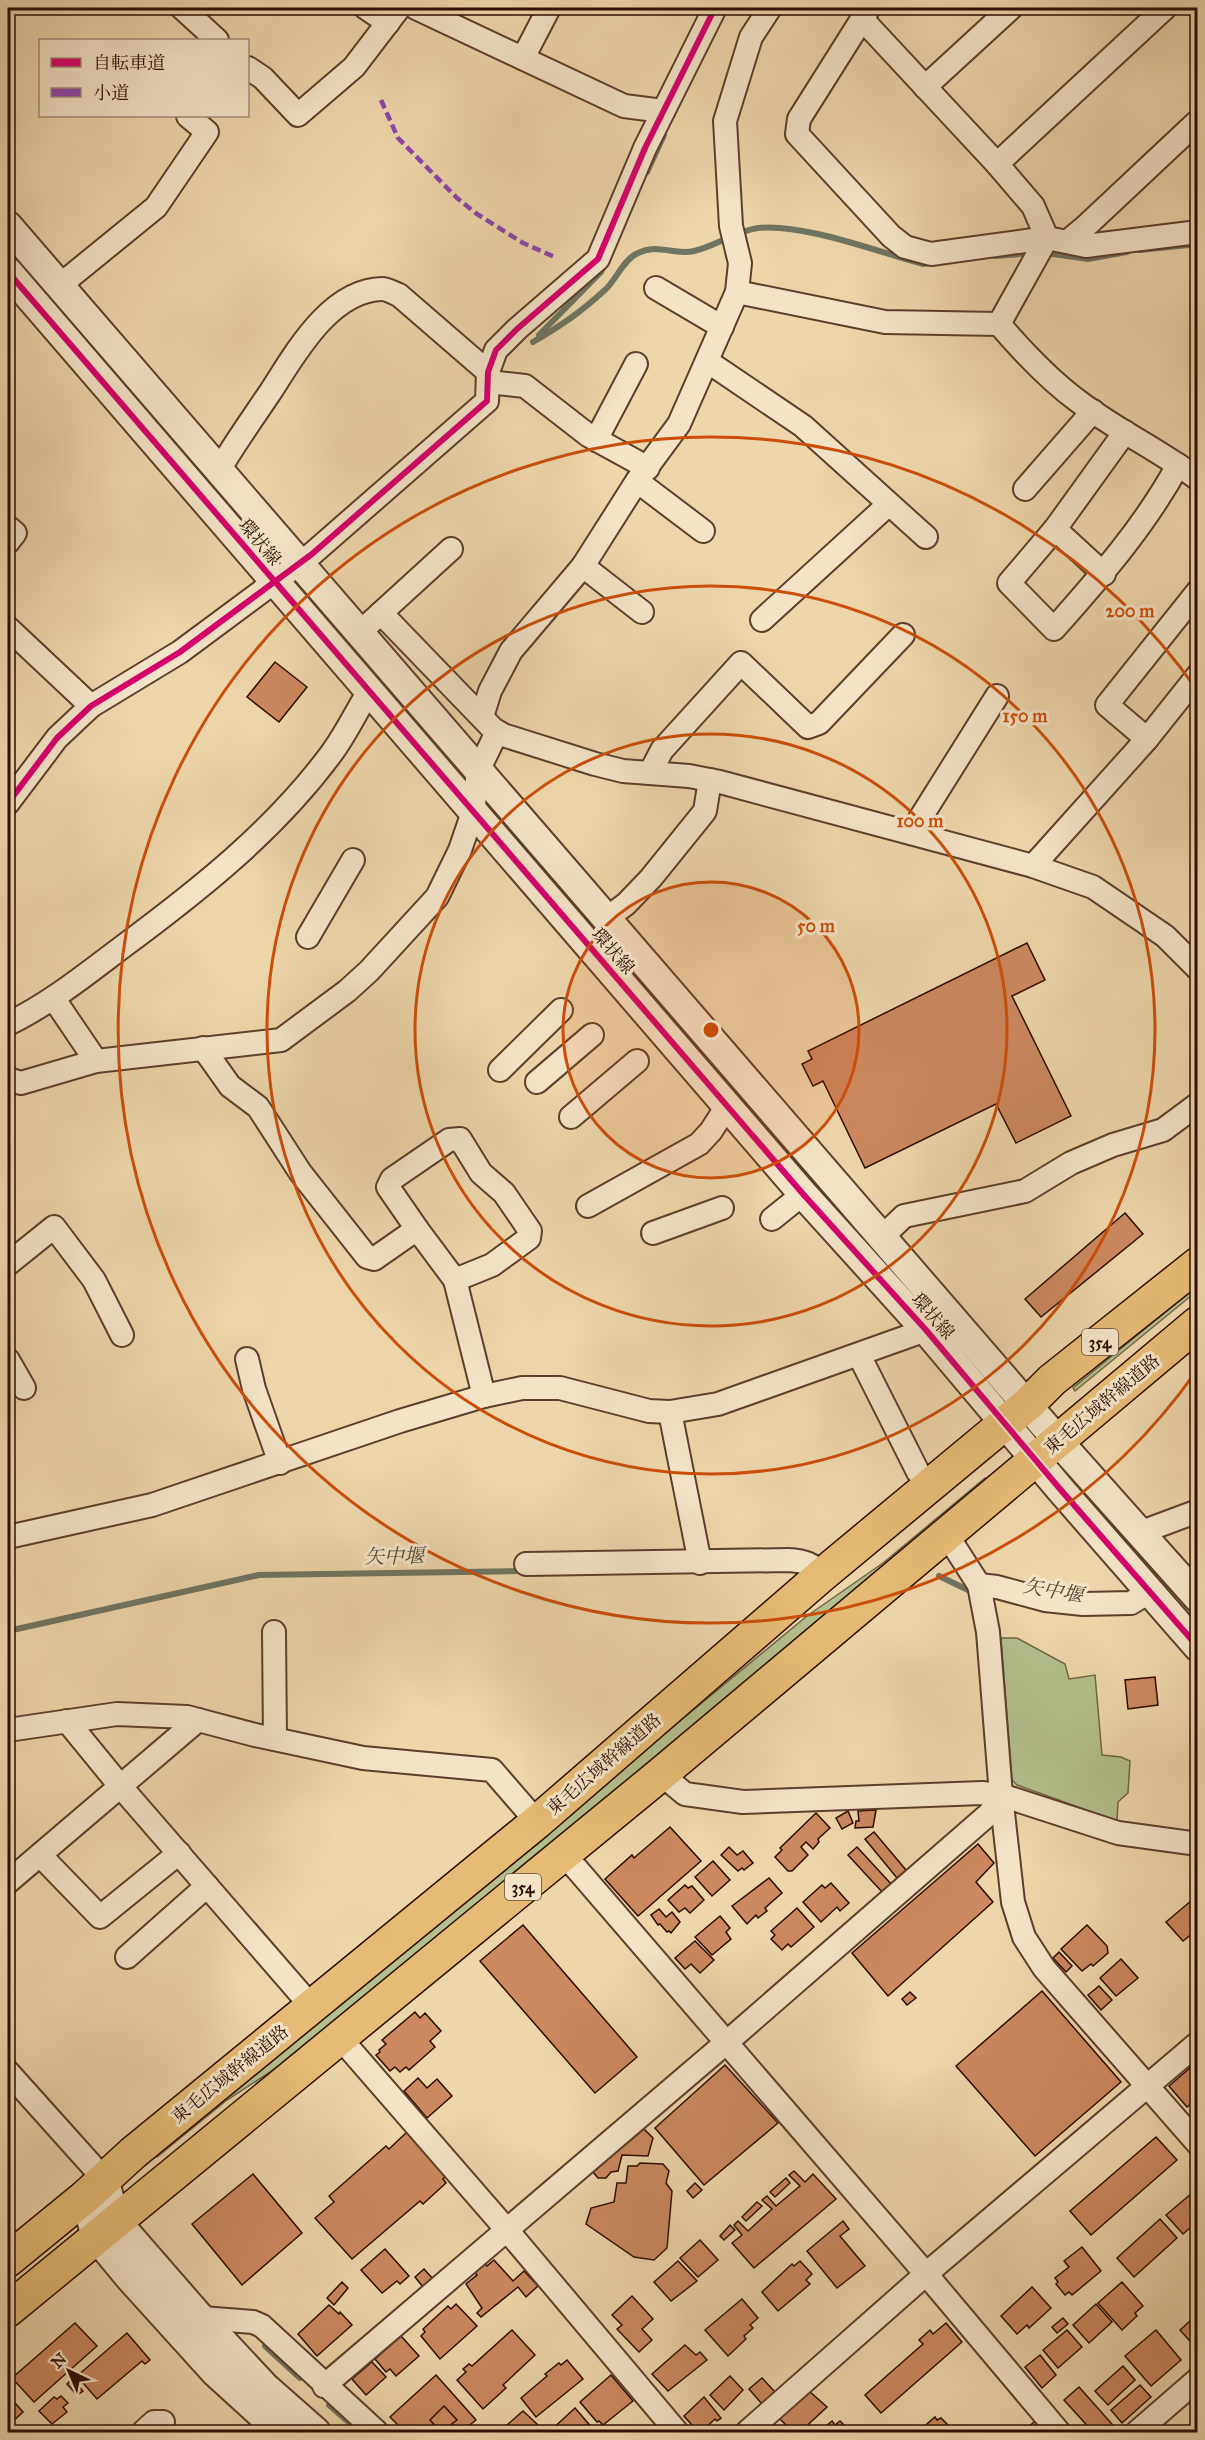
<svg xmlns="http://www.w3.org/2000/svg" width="1205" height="2440" viewBox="0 0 1205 2440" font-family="'IM FELL Great Primer','Noto Serif JP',serif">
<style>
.green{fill:#b3bf8c;stroke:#706546;stroke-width:1.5}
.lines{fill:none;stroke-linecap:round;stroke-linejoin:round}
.stream{stroke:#6e7462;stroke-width:6}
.building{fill:#cc885f;stroke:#2c0b01;stroke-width:1.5}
.minor-casing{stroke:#5c3e2b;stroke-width:26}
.tertiary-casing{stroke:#5c3e2b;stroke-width:32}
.trunk-casing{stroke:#2c0b01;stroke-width:36}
.minor{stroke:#f3e4c8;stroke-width:22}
.tertiary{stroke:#f3e4c8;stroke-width:28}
.trunk{stroke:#e6bb75;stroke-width:33}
.quiet{stroke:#8e44ad;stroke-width:4.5;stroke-dasharray:9 4.5;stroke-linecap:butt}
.cycleway-casing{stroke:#f3e4c8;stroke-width:10}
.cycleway{stroke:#d6006c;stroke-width:6}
.ring{fill:none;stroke:#cc4d0a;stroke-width:3}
.labels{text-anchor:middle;stroke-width:6;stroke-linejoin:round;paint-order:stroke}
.shield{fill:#f3e4c8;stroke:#684c3d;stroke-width:1.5}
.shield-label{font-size:16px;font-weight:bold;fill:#2c0b01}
.street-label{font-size:18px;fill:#2c0b01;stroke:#f3e4c8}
.water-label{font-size:20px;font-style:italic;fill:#52483a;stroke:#f3e4c8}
.centre{fill:#cc4d0a;stroke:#f3e4c8;stroke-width:3}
.ring-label{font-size:18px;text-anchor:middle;font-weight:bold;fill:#cc4d0a;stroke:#f3e4c8;stroke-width:6;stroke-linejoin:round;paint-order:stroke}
</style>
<rect width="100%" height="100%" fill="#edd6aa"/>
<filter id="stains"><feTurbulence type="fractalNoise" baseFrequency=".00333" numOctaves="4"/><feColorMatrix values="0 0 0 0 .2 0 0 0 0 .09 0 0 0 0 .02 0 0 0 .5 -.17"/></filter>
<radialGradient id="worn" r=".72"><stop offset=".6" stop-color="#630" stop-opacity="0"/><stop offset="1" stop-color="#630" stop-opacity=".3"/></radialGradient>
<g class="green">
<polygon points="1197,1286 1197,1291 1075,1391 1073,1388"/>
<polygon points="985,1478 990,1484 301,2052 227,2100 157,2157 155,2155 807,1616 883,1563"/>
<polygon points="1001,1638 1017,1638 1065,1664 1069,1679 1095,1675 1102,1755 1121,1757 1130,1761 1128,1793 1118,1802 1117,1821 1017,1785 1012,1780"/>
</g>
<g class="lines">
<g class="stream">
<polyline points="647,172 664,135"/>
<polyline points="1140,250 1198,244"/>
<polyline points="1046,253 1088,259 1127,252"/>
<polyline points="995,256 1032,253"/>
<polyline points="539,335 601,272 604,266"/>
<path d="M533 342C562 325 581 312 606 289 616 279 624 260 636 254 658 242 673 256 694 251 717 246 735 231 758 228 803 223 878 252 923 264L931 263"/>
<polyline points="939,1576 968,1590"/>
<polyline points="8,1631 259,1575 523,1571"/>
<polyline points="265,2346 300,2378"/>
<polyline points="329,2405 360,2432"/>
</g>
</g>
<g class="building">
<polygon points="275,662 307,687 279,722 247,697"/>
<polygon points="1027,943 1045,980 1012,996 1071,1116 1016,1143 996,1104 865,1168 823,1081 813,1086 802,1064 812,1059 808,1051"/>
<polygon points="1125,1213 1143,1234 1041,1317 1025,1299"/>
<polygon points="1155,1677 1158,1705 1128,1709 1125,1680"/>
<polygon points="876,1810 873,1827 855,1828 856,1821 859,1821 858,1811"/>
<polygon points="848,1811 853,1823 842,1829 836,1818"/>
<polygon points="816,1813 830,1828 818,1839 819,1842 813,1849 806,1842 801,1847 808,1855 792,1871 788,1871 775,1857 782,1850 780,1848"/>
<polygon points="670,1827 701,1861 638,1916 605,1879 632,1855 634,1858"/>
<polygon points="874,1832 906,1870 897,1878 865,1839"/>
<polygon points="978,1844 994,1863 976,1882 993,1902 888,1996 852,1953"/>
<polygon points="729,1847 737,1855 743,1851 753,1863 744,1870 742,1868 738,1871 721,1855"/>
<polygon points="857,1847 892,1885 883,1893 848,1855"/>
<polygon points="713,1861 730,1880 712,1896 695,1877"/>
<polygon points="769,1878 782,1893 765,1908 767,1911 758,1918 756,1915 747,1924 732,1906"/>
<polygon points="831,1883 849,1903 840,1911 837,1907 821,1922 803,1902 822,1885 825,1888"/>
<polygon points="685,1885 688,1888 692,1886 704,1900 690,1913 685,1908 679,1912 668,1900"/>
<polygon points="1198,1895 1198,1929 1183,1941 1166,1922"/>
<polygon points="797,1908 814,1927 791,1947 788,1944 782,1950 771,1939 775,1935 771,1931"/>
<polygon points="659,1909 666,1917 672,1912 680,1922 671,1933 669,1931 667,1932 660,1924 658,1925 651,1915"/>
<polygon points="720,1916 730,1928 726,1932 731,1939 712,1955 695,1937"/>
<polygon points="523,1925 637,2057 595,2093 480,1961"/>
<polygon points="1087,1925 1107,1946 1108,1953 1093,1966 1091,1964 1082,1971 1061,1949"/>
<polygon points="695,1941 714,1960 700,1973 691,1964 685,1969 675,1958"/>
<polygon points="1059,1952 1072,1966 1066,1972 1053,1958"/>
<polygon points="1121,1959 1138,1978 1116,1996 1100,1978"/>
<polygon points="1099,1986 1112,2000 1101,2010 1088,1995"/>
<polygon points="1042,1991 1121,2082 1035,2156 956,2066"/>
<polygon points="910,1992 916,1998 907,2005 902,1999"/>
<polygon points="415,2012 420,2018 425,2013 441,2031 430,2041 435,2047 409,2070 406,2067 400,2072 395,2067 390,2071 376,2055 380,2052 379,2050 386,2044 382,2040"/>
<polygon points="1198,2061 1198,2098 1187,2107 1169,2086"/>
<polygon points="725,2065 778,2123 704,2185 655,2128"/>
<polygon points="418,2078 427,2088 437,2079 452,2096 427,2118 404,2091"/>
<polygon points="644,2129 653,2138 648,2156 622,2155 618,2171 611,2172 606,2178 598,2178 593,2172"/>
<polygon points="408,2131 446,2176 443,2179 446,2183 423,2204 420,2201 352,2259 315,2218 334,2202 329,2196 386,2146 389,2149"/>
<polygon points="1156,2137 1177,2160 1091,2235 1070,2211"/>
<polygon points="640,2163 663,2164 669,2171 666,2183 672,2191 667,2248 654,2260 634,2257 586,2224 591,2208 614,2202 617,2183 626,2183 628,2166 637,2166"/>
<polygon points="794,2171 805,2182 813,2174 836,2199 754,2268 732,2243 742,2235 734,2225 738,2221 748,2231 772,2209 762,2200 767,2196 776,2206 800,2186 789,2175"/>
<polygon points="253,2174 302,2233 242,2285 192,2224"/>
<polygon points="786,2178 790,2183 775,2197 770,2192"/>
<polygon points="695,2183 702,2190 693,2198 687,2191"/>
<polygon points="1198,2188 1198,2221 1183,2234 1166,2215"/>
<polygon points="757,2202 762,2206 746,2221 742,2217"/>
<polygon points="1160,2219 1177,2238 1134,2277 1117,2258"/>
<polygon points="843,2221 849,2229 840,2236 865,2266 837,2288 807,2251"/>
<polygon points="730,2225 735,2230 724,2240 720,2236"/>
<polygon points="700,2240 718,2260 698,2277 680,2258"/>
<polygon points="1082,2247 1101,2271 1072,2295 1069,2292 1065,2295 1056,2284 1058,2282 1055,2278 1069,2267 1064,2261"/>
<polygon points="385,2249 409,2276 400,2284 397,2281 382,2293 361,2270"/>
<polygon points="494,2260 513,2281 524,2271 538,2286 526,2297 518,2287 481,2317 477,2313 482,2308 466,2284 477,2275 474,2271 484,2262 487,2266"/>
<polygon points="678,2261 697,2281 671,2301 654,2282"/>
<polygon points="800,2261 812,2274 806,2280 810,2284 778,2311 762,2292 792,2264 794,2266"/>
<polygon points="424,2269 433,2279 423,2287 415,2277"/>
<polygon points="342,2282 348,2288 334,2305 327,2298"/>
<polygon points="1122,2282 1143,2306 1135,2313 1137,2316 1122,2330 1098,2303"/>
<polygon points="1032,2287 1051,2308 1029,2328 1027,2325 1017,2334 1001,2316"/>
<polygon points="632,2296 653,2319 642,2329 652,2340 639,2352 617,2329 622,2325 612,2315"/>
<polygon points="742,2299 758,2318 750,2325 753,2328 744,2336 746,2339 728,2356 705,2330"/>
<polygon points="456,2304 477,2326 440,2359 421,2336 425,2332 423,2329 448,2306 451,2309"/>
<polygon points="1096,2304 1112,2322 1089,2343 1073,2325"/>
<polygon points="329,2305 339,2314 340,2312 352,2325 317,2356 298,2334"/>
<polygon points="1198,2314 1198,2350 1180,2330"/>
<polygon points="1063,2318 1068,2324 1057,2333 1052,2327"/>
<polygon points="75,2323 97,2346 34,2402 12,2378"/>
<polygon points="946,2323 962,2342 881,2413 865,2395 923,2344 919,2340 930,2330 933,2334"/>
<polygon points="512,2330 535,2355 503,2385 506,2388 483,2409 457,2380 466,2372 463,2369 469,2364 472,2366"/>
<polygon points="1067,2330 1082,2347 1058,2368 1043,2350"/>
<polygon points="1156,2330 1181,2360 1151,2386 1125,2356"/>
<polygon points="127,2333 150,2360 145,2364 142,2361 97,2399 77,2376"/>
<polygon points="401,2336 419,2356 396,2376 390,2369 386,2372 375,2359"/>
<polygon points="685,2345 696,2355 700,2352 707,2360 668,2391 652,2374"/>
<polygon points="1040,2355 1056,2375 1042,2388 1025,2367"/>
<polygon points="567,2360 583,2379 536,2417 521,2398 547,2376 545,2374 559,2363 561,2365"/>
<polygon points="372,2362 386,2377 366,2395 352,2379"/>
<polygon points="1123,2366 1135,2380 1108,2405 1095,2391"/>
<polygon points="436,2375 476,2420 461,2432 417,2431 405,2432 390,2417"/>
<polygon points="611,2375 633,2401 603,2425 599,2421 597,2422 580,2402"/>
<polygon points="730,2376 743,2390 724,2410 710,2395"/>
<polygon points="762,2378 775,2392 762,2404 749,2389"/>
<polygon points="72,2379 83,2391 77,2395 67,2384"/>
<polygon points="1140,2385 1151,2397 1122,2423 1111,2410"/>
<polygon points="1079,2387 1119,2432 1093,2432 1064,2400"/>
<polygon points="809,2391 827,2407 800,2432 793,2432 779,2418"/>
<polygon points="8,2395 23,2412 8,2426"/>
<polygon points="61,2396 68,2403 63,2407 67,2412 52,2424 39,2411 54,2397 57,2399"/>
<polygon points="704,2397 721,2418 717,2421 715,2419 701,2432 698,2432 684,2416"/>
<polygon points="444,2406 457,2420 441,2432 430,2420"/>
<polygon points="575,2408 593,2429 589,2432 549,2432"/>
<polygon points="523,2411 538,2425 530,2432 499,2432"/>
<polygon points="935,2417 937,2420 941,2418 954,2431 918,2432"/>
<polygon points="832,2421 835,2425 840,2421 851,2432 819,2432"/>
<polygon points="1035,2421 1045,2432 1023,2432"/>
</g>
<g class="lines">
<g class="minor-casing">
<g id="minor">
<polyline points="182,8 217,40"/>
<polyline points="366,8 388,23"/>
<polyline points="416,8 624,106 663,111"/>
<polyline points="869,8 799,119 797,134 891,236 905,247 931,254 1047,238 1086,246 1198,232"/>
<path d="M862 19 997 164 1033 206 1047 238 999 324C1023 352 1048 379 1078 401 1116 430 1159 450 1198 479"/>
<polyline points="523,58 549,8"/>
<polyline points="248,68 263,78 298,115 354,67 399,8"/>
<polyline points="925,87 1011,8"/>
<polyline points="997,164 1165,8"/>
<polyline points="1067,242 1085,227 1198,121"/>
<polyline points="59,286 156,207 207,132 188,116"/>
<polyline points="656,288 722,327"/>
<polyline points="737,292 885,322 999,324"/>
<polyline points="707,361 803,426 926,537"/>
<polyline points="488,382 525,386 588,435 648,468"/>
<path d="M1125 432 1055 529 1009 583 1054 629C1100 577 1145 526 1178 465"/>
<polyline points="596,440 636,364"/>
<path d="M218 472C234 444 253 418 271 391 295 354 330 290 382 289 387 289 394 293 399 295L488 372"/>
<polyline points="637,481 703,531"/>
<polyline points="1025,489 1093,411"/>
<polyline points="8,527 15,533 8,542"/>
<polyline points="1055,529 1104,574"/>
<polyline points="583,566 642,612"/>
<polyline points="381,613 493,729 503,735 595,764 623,771 689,776 720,782 1033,866 1093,887 1165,936 1198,969"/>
<polyline points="762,620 889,504"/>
<polyline points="370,623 451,549"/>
<polyline points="8,628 91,706"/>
<polyline points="482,717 490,691 511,651 583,566 637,481 679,424 737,292 740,263 731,226 725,121 751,37 770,8"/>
<polyline points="1147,739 1107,705 1198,591"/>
<polyline points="650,773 662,750 741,663 808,727 819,723 903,635"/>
<polyline points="8,803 57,738 91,706 180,652 312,554 487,401 488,372 496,350 517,329 598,259 645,148 715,8"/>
<polyline points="911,833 997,696"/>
<polyline points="1033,866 1147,739 1198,675"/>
<polyline points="606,919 626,904 651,878 705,811 710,780"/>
<polyline points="308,937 353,860"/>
<polyline points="54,999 96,1061"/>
<path d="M8 1024C49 1004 84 976 121 948 198 891 274 831 331 754 346 734 356 712 369 691"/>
<polyline points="203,1048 230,1086 258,1107 300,1172 367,1257 374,1259 417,1229 455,1280 484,1396"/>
<polyline points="500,1070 561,1010"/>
<polyline points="8,1079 21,1083 96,1061 281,1040 347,991 369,971 437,897 460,850 473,812 478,771 497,732"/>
<polyline points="537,1082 592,1035"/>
<polyline points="571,1117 637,1061"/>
<polyline points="588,1206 699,1144 711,1131 727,1106"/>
<polyline points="772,1219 803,1194"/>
<polyline points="417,1229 388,1187 392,1179 449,1140 460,1139 481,1173 504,1193 530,1231 529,1238 492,1265 455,1280"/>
<polyline points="653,1233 722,1208"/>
<polyline points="882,1237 904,1216 1025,1191 1071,1163 1113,1145 1163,1130 1198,1104"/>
<polyline points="8,1264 54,1227 94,1280 122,1335"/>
<polyline points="859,1355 918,1472 929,1486"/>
<polyline points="247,1359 254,1389 280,1463"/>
<polyline points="8,1360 24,1388"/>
<polyline points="670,1412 700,1563"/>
<polyline points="1139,1533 1198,1511"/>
<polyline points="947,1535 979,1585 988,1632 1001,1795 1013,1902 1024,1937 1044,1968 1198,2144"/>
<polyline points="8,1537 152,1505 400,1421 484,1396 522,1388 560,1388 649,1411 670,1412 718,1404 926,1330"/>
<path d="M526 1564 788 1560C804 1561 812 1563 822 1575"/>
<polyline points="979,1585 997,1587 1045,1600 1083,1604 1131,1603 1149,1592"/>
<polyline points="274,1632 275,1739"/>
<polyline points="67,1721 121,1787 312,2007"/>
<polyline points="8,1730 117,1714 187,1717 255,1735 363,1758 492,1770 537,1822"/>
<polyline points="661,1774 685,1794 743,1802 982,1793 1001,1795 1118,1833 1198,1844"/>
<polyline points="561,1854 576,1868 926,2274 1059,2432"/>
<polyline points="40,1855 100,1917 179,1853"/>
<polyline points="8,1882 198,1720"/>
<polyline points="127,1957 207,1886"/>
<polyline points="341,2039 507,2230 677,2432"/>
<polyline points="8,2072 104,2179"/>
<polyline points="196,2313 202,2318 253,2322 262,2326 377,2432"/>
<polyline points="324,2386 734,2036 990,1813 1001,1795"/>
<polyline points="143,2432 154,2422 163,2422"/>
<polyline points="747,2432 926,2274 1198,2043"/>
<polyline points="1137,2432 1198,2379"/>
</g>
</g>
<g class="tertiary-casing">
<g id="tertiary">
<polyline points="8,226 1058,1441 1198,1598"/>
<polyline points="8,272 803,1194 926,1330 1060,1489 1198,1647"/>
<polyline points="104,2179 116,2221 196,2313 265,2387 316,2432"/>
<polyline points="85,2197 96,2237 130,2278 216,2373 281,2432"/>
</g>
</g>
<g class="trunk-casing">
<g id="trunk">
<polyline points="8,2260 85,2197 133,2153 537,1822 822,1575 1028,1404 1052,1380 1198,1264"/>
<polyline points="8,2310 661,1774 1198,1323"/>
</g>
</g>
<use href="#minor" class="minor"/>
<use href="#tertiary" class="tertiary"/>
<use href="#trunk" class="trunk"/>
<polyline class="quiet" points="381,100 398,138 457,198 477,214 523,243 557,258"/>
<g class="cycleway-casing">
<g id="cycleway">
<polyline points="8,272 803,1194 926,1330 1060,1489 1198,1647"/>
<polyline points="8,803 57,738 91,706 180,652 312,554 487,401 488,372 496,350 517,329 598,259 645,148 715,8"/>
</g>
</g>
<use href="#cycleway" class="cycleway"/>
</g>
<circle cx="711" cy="1030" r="148" fill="#cc4d0a" fill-opacity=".12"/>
<g class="ring">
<circle cx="711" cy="1030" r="148"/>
<circle cx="711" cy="1030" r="296"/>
<circle cx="711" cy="1030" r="444"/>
<path d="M1197 1370A593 593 0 1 1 1197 690"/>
</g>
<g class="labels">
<g class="shield">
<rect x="1082" y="1329" width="36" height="26" rx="4.5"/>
<rect x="505" y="1874" width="36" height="26" rx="4.5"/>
</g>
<g class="shield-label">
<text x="1100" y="1348">354</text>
<text x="523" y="1893">354</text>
</g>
<g class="street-label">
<text transform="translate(260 542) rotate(50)" y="6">環状線</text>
<text transform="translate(613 951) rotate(49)" y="6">環状線</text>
<text transform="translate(933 1316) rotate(49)" y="6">環状線</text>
<text transform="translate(1102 1404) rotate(-40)" y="6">東毛広域幹線道路</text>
<text transform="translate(604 1764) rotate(-41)" y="6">東毛広域幹線道路</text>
<text transform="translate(230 2074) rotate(-39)" y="6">東毛広域幹線道路</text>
</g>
<g class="water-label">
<text transform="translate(394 1556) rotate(-1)" y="7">矢中堰</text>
<text transform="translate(1053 1590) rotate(10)" y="7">矢中堰</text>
</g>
</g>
<circle cx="711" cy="1030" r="9" class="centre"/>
<g class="ring-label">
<text x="1130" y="617">200 m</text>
<text x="1025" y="722">150 m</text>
<text x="920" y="827">100 m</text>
<text x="816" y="932">50 m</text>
</g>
<rect width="1205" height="2440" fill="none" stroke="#edd6aa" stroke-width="30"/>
<rect x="9" y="9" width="1187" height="2422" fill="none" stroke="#2c0b01" stroke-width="3"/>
<rect x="15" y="15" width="1175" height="2410" fill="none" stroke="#2c0b01" stroke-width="1.5"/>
<rect x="39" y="39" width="210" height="78" fill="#f3e4c8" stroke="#a38d78" stroke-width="1.5"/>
<rect x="51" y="58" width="30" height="9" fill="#d6006c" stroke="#a38d78" stroke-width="1.5"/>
<text x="93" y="69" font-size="18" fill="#2c0b01">自転車道</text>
<rect x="51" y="88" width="30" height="9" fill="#8e44ad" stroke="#a38d78" stroke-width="1.5"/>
<text x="93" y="99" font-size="18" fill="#2c0b01">小道</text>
<g transform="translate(69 2371) rotate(316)" stroke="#f3e4c8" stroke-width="4.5" paint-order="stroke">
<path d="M0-4.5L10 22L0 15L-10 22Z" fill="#2c0b01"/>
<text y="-9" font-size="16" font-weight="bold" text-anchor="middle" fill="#2c0b01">N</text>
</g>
<rect width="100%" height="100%" filter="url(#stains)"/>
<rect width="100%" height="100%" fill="url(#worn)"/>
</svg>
